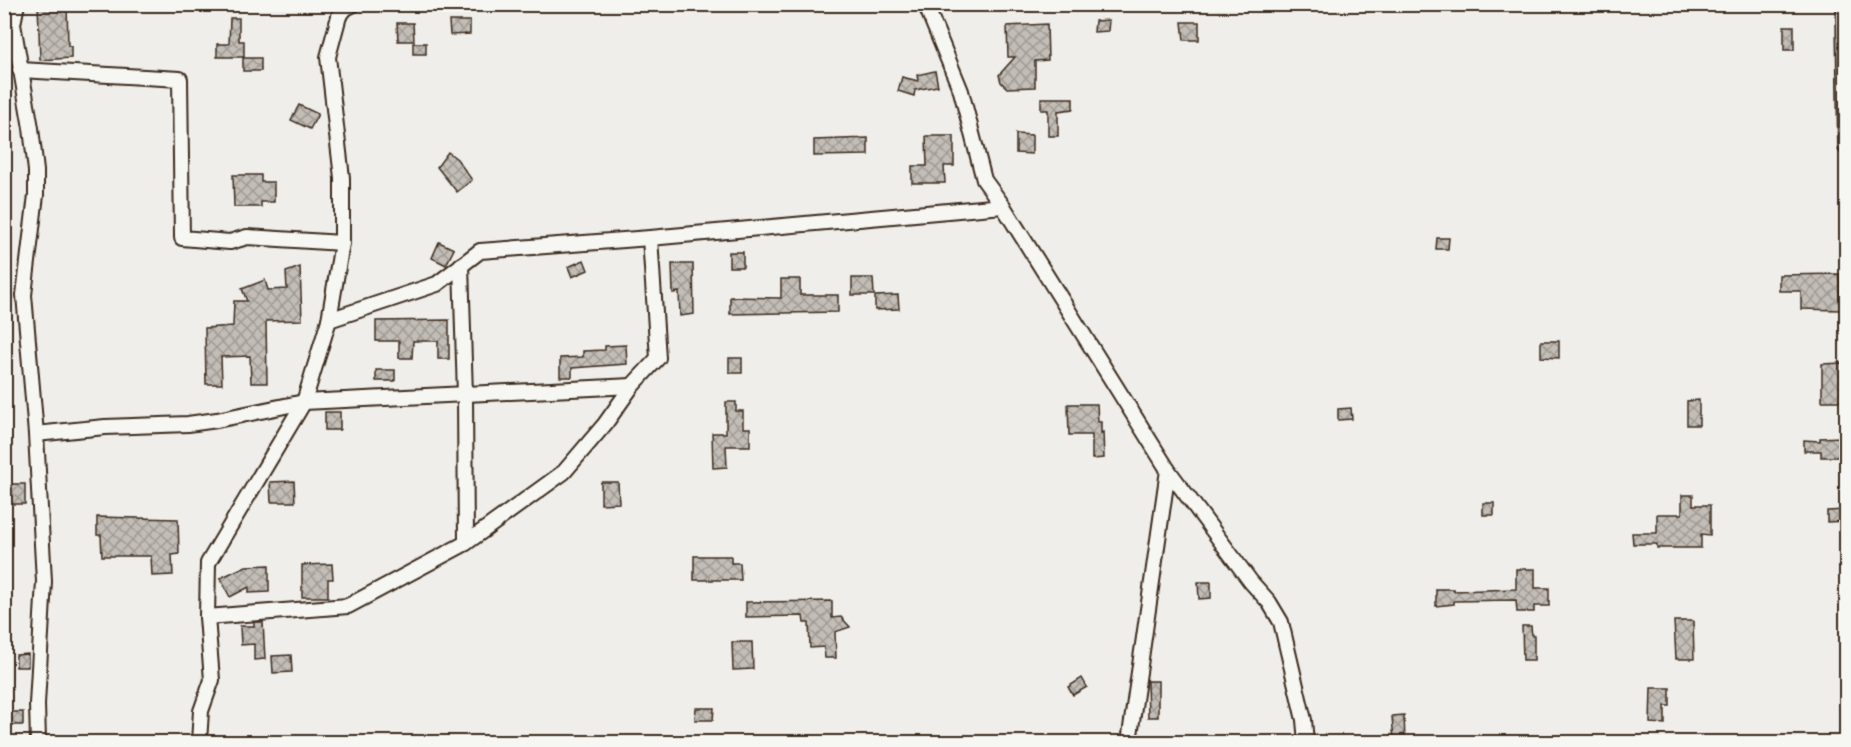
<svg xmlns="http://www.w3.org/2000/svg" width="1851" height="747" viewBox="0 0 1851 747" font-family="Sriracha,sans-serif">
<style>
.building{fill:url(#building-cross-hatch);stroke:#3b2a1e;stroke-width:1.5}
.lines{fill:none;stroke-linecap:round;stroke-linejoin:round}
.street-casing{stroke:#3b2a1e;stroke-width:18}
.street{stroke:#f6f6f2;stroke-width:14}
</style>
<defs>
<pattern id="building-cross-hatch" width="8" height="8" patternUnits="userSpaceOnUse" patternTransform="scale(1.5)"><rect width="8" height="8" fill="#c2bdb7"/><path d="M0 0l8 8M0 8l8-8" fill="none" stroke="#9f9a94"/></pattern>
</defs>
<rect width="100%" height="100%" fill="#efeeea"/>
<filter id="ink" filterUnits="userSpaceOnUse"><feTurbulence type="fractalNoise" baseFrequency=".0167" numOctaves="2"/><feDisplacementMap in="SourceGraphic" scale="12" xChannelSelector="R" yChannelSelector="G"/><feConvolveMatrix kernelMatrix="1 2 1 2 8 2 1 2 1" color-interpolation-filters="sRGB"/></filter>
<g filter="url(#ink)">
<g class="building">
<polygon points="38,4 67,4 68,46 71,46 71,58 40,60"/>
<polygon points="230,18 239,18 239,41 244,41 244,57 217,57 217,44 229,44"/>
<polygon points="1109,20 1108,31 1094,32 1095,21"/>
<polygon points="449,21 470,21 470,34 450,35"/>
<polygon points="1182,22 1199,22 1199,40 1184,40"/>
<polygon points="397,23 413,23 414,41 398,41"/>
<polygon points="1047,24 1048,60 1035,61 1035,87 1007,88 1001,82 999,75 1015,57 1008,57 1007,26"/>
<rect x="1784" y="26" width="10" height="24"/>
<rect x="413" y="43" width="13" height="11"/>
<rect x="243" y="58" width="18" height="13"/>
<polygon points="935,71 938,86 915,90 914,96 898,91 902,77 918,81 917,75"/>
<polygon points="1041,98 1073,98 1073,109 1058,111 1058,136 1048,136 1048,110 1041,110"/>
<polygon points="299,105 318,114 310,129 291,120"/>
<polygon points="1016,134 1032,135 1032,154 1016,153"/>
<polygon points="926,136 954,136 954,166 944,166 945,183 912,183 912,166 927,166"/>
<polygon points="868,138 868,155 814,156 814,140"/>
<polygon points="448,152 457,159 472,180 457,192 437,167"/>
<polygon points="233,175 261,175 261,182 274,182 274,202 261,202 261,207 234,207"/>
<polygon points="1437,238 1449,238 1448,249 1436,249"/>
<polygon points="439,242 454,249 446,265 432,258"/>
<rect x="729" y="252" width="14" height="15"/>
<polygon points="584,260 588,270 572,277 568,267"/>
<polygon points="672,264 693,264 694,314 680,316 679,292 673,293"/>
<polygon points="300,267 302,320 266,321 267,383 251,383 250,356 221,357 222,384 206,384 205,328 233,326 234,301 247,301 242,289 265,280 268,290 287,289 286,272"/>
<polygon points="1839,274 1840,310 1801,309 1801,291 1779,291 1779,275"/>
<polygon points="852,278 873,278 874,295 852,295"/>
<polygon points="781,279 800,279 800,295 838,295 838,312 730,314 730,297 781,298"/>
<polygon points="898,295 899,309 875,310 875,296"/>
<polygon points="449,320 449,359 438,359 438,341 413,341 412,358 399,358 399,341 376,341 376,321"/>
<polygon points="1541,341 1559,341 1559,358 1541,357"/>
<polygon points="626,345 627,364 572,368 572,377 560,377 560,358 583,357 583,351 605,350 605,346"/>
<rect x="729" y="358" width="13" height="15"/>
<polygon points="1843,363 1843,401 1822,401 1822,364"/>
<rect x="376" y="370" width="19" height="11"/>
<polygon points="1699,400 1699,425 1687,425 1687,401"/>
<polygon points="726,402 736,402 736,411 743,411 743,428 750,428 750,446 726,446 727,467 713,468 712,433 726,433"/>
<polygon points="1068,404 1097,404 1098,422 1101,422 1101,433 1103,432 1104,458 1092,459 1092,435 1069,435"/>
<polygon points="1351,408 1352,419 1338,420 1338,409"/>
<rect x="325" y="412" width="15" height="18"/>
<polygon points="1841,437 1842,457 1821,457 1821,451 1804,451 1804,440 1820,441 1820,438"/>
<polygon points="294,481 295,502 271,502 270,482"/>
<polygon points="601,482 618,482 619,503 601,504"/>
<polygon points="6,484 25,484 25,504 7,504"/>
<polygon points="1682,495 1693,495 1693,505 1710,505 1710,535 1701,534 1701,548 1657,548 1657,544 1633,544 1632,533 1657,533 1657,514 1682,514"/>
<rect x="1483" y="503" width="11" height="12"/>
<polygon points="1846,510 1846,521 1827,522 1827,511"/>
<polygon points="97,517 178,519 179,554 172,555 173,575 152,576 151,556 102,556 101,535 97,535"/>
<polygon points="694,556 731,556 731,563 740,563 741,580 694,580"/>
<polygon points="332,564 333,579 328,579 328,597 302,597 302,565"/>
<polygon points="269,565 269,592 249,593 249,587 230,597 220,578 246,566"/>
<polygon points="1516,569 1535,569 1535,588 1549,588 1549,606 1534,606 1534,612 1517,612 1516,600 1454,601 1454,604 1436,606 1436,589 1454,589 1454,591 1516,589"/>
<polygon points="1198,582 1211,582 1211,598 1199,599"/>
<polygon points="832,601 832,618 841,617 850,627 835,632 836,658 825,658 824,647 810,648 809,623 804,623 803,616 746,617 746,602"/>
<polygon points="1674,621 1693,621 1694,659 1676,659"/>
<polygon points="254,622 263,622 265,659 254,660 254,644 241,645 240,626 254,626"/>
<polygon points="1522,626 1531,626 1532,636 1534,636 1534,660 1523,660"/>
<polygon points="732,642 752,642 753,669 733,670"/>
<polygon points="28,654 28,667 16,667 16,655"/>
<polygon points="291,655 292,672 273,673 272,656"/>
<polygon points="1082,678 1087,687 1073,695 1068,687"/>
<polygon points="1147,681 1158,681 1158,717 1148,717"/>
<polygon points="1651,688 1670,688 1670,706 1665,706 1665,724 1650,723"/>
<polygon points="696,708 714,708 713,720 695,720"/>
<rect x="10" y="712" width="13" height="13"/>
<polygon points="1404,715 1405,741 1394,742 1392,716"/>
</g>
<g class="lines">
<g class="street-casing">
<g id="street">
<polyline points="17,4 13,24 31,128 36,171 36,195 24,295 36,434 44,581 37,704 38,742"/>
<polyline points="923,4 927,8 961,91 984,180 1003,206 1168,470 1251,582 1269,602 1281,622 1304,720 1306,742"/>
<polyline points="1844,4 1846,147"/>
<polyline points="20,70 180,79 182,238 230,242 247,237 342,243"/>
<polyline points="461,265 465,395 466,543"/>
<polyline points="329,320 437,284 480,251 650,238 1003,206"/>
<polyline points="36,434 105,427 188,424 217,420 304,402 632,386"/>
<polyline points="207,617 348,606 466,543 564,472 605,424 632,386 658,358 650,238"/>
<polyline points="199,742 201,711 212,680 207,617 208,563 304,402 329,320 342,243 342,178 328,57 339,16 346,8 354,4"/>
<polyline points="1129,742 1168,470"/>
</g>
</g>
<use href="#street" class="street"/>
</g>
</g>
<rect width="1851" height="747" fill="none" stroke="#f6f6f2" stroke-width="24"/>
<rect x="12" y="12" width="1827" height="723" fill="none" stroke="#3b2a1e" stroke-width="2" filter="url(#ink)"/>
</svg>
